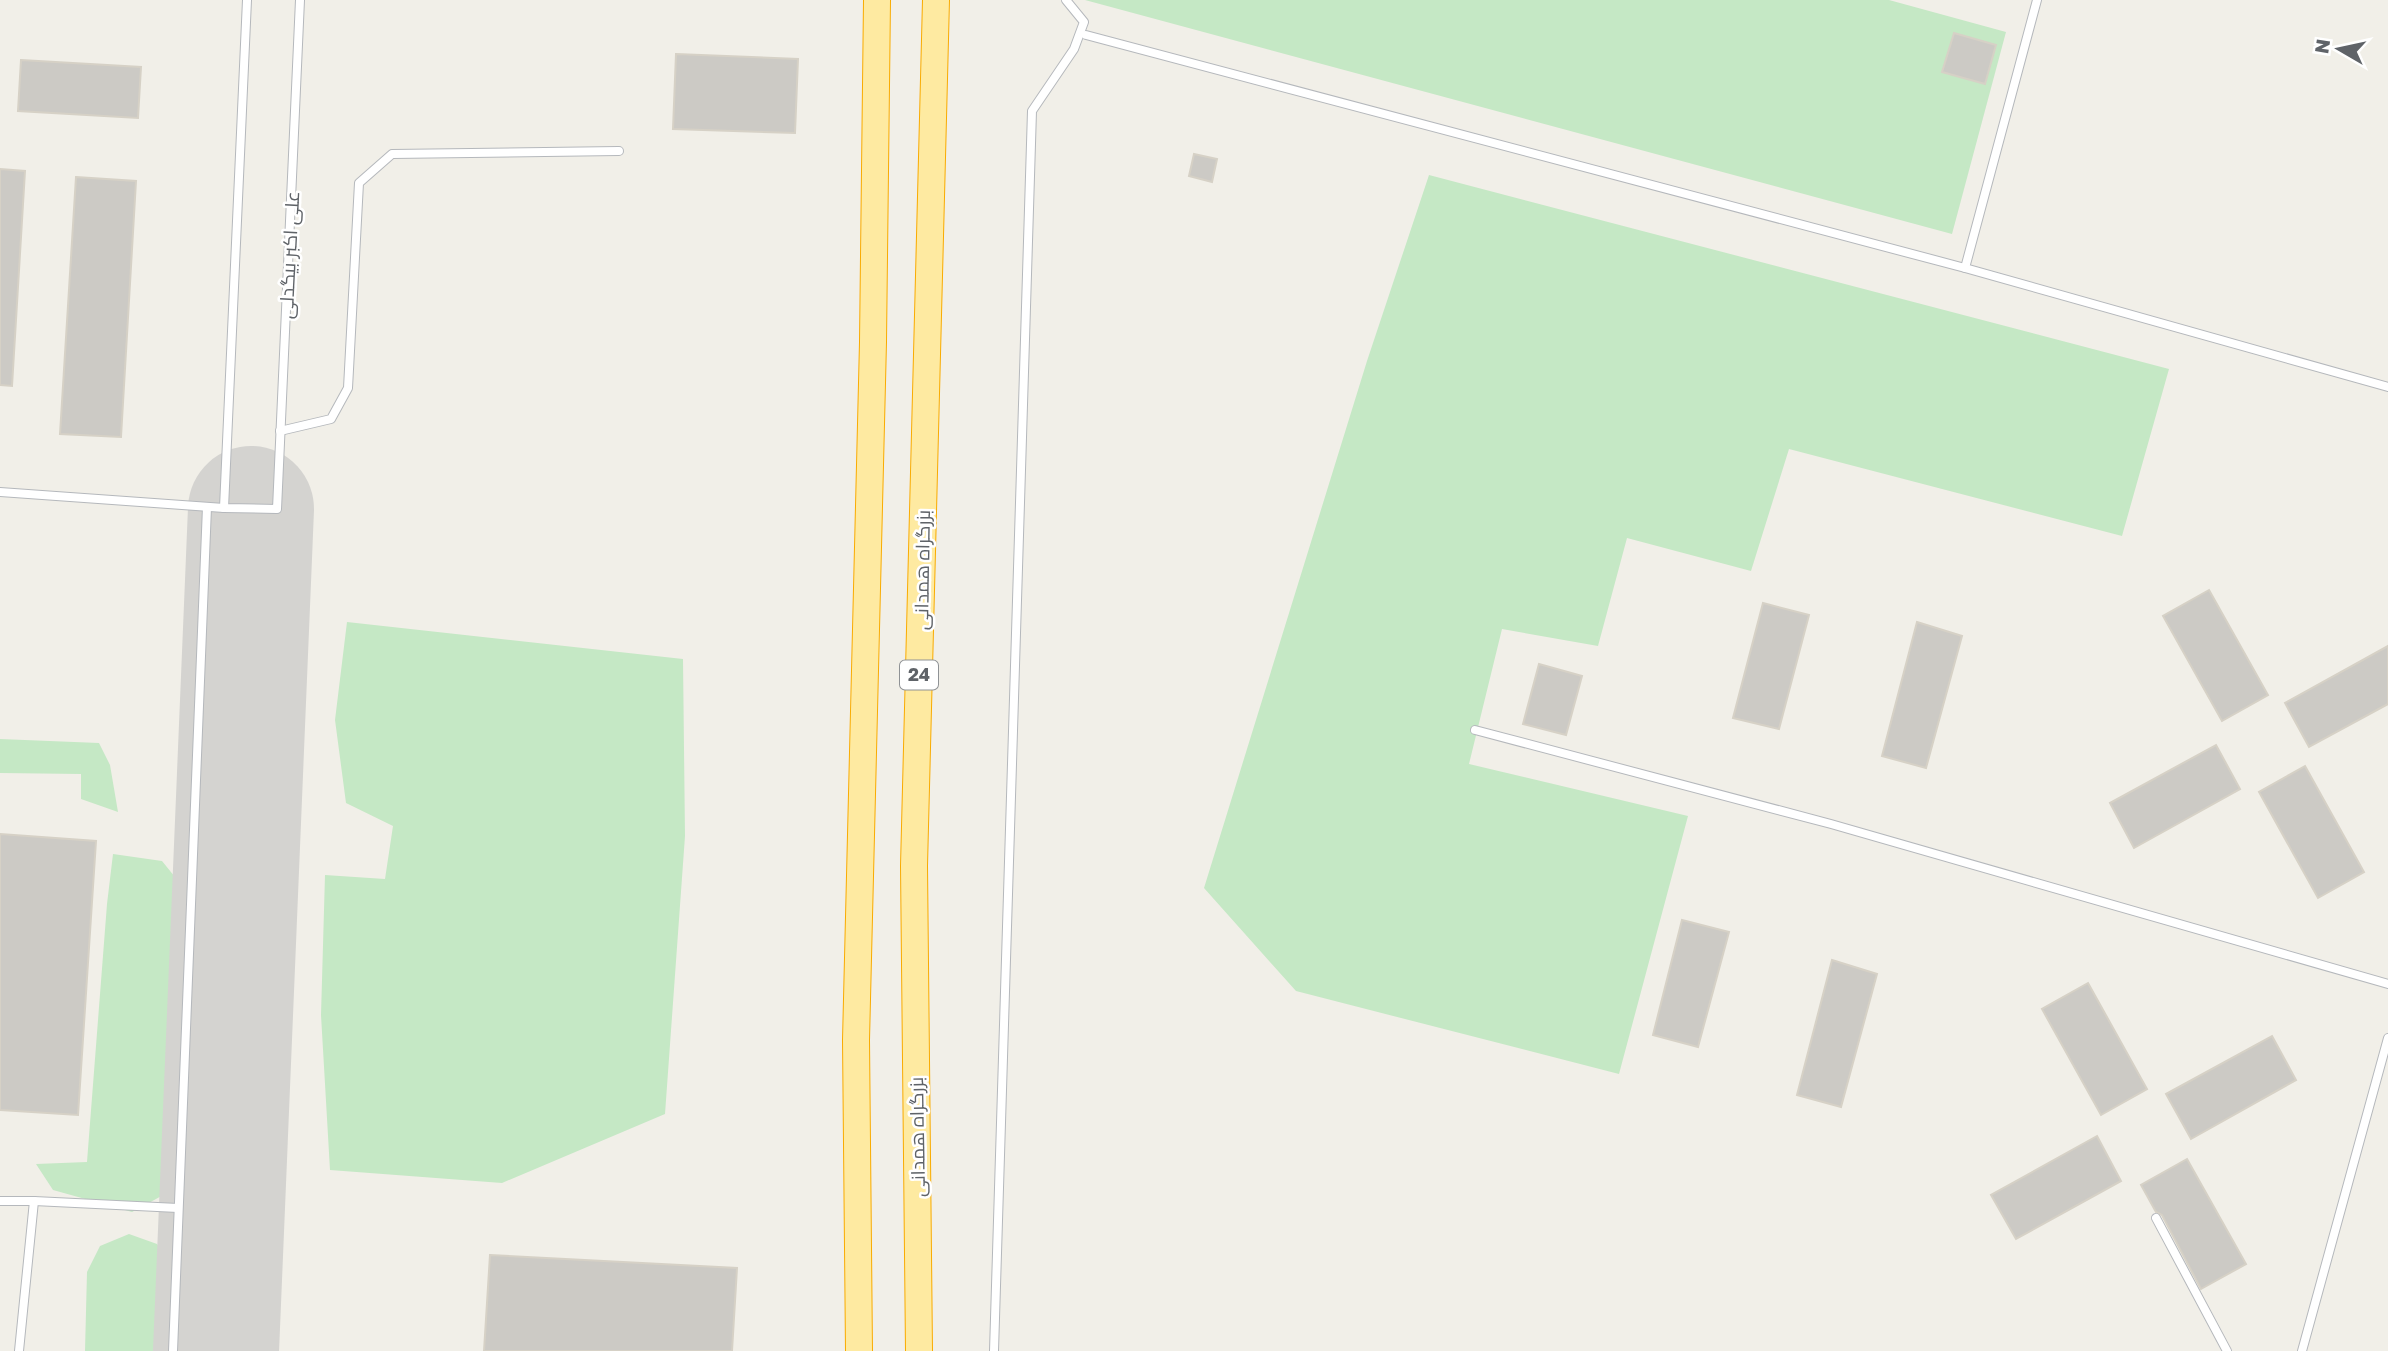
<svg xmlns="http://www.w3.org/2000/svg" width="2388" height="1351" viewBox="0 0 2388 1351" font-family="'Golos Text',Cairo,sans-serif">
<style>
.green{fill:#c5e8c5}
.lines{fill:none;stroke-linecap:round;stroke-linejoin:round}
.runway{stroke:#d4d3d0;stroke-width:126}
.building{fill:#cccac5;stroke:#d6d1c6;stroke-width:2}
.service-casing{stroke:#b5b8bc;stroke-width:10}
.trunk-casing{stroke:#f9ab00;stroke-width:28}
.service{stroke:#fff;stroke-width:8}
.trunk{stroke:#feeaa1;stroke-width:26}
.labels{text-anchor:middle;stroke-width:5;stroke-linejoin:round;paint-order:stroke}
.shield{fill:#fff;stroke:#8f9295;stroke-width:2}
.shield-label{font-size:18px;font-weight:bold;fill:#5f6368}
.street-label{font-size:19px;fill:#5f6368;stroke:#fff}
</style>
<rect width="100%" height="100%" fill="#f1efe8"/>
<g class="green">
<polygon points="1085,0 1889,0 2006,32 1952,234"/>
<polygon points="1429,175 2169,369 2122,536 1789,449 1751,571 1627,538 1598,646 1502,629 1469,764 1688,816 1619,1074 1296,991 1204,888 1367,361"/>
<polygon points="347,622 683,659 685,836 665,1114 502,1183 330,1170 321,1015 325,875 385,879 393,826 346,803 335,720"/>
<polygon points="0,739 99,743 110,765 118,812 81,799 81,774 0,773"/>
<polygon points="113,854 162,861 179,882 167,1193 132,1212 53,1190 36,1164 87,1162 107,904"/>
<polygon points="129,1234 157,1244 170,1262 169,1351 85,1351 87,1272 100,1246"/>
</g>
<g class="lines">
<polyline class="runway" points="216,1351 251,509"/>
</g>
<g class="building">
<polygon points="1954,33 1996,45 1985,84 1942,72"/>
<polygon points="676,54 798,59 795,133 673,129"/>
<polygon points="21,60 141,67 138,118 18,111"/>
<polygon points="1194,154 1217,159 1212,182 1189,176"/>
<polygon points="0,169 25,171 12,386 0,385"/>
<polygon points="76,177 136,181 121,437 60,434"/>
<polygon points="2209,590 2268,695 2222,721 2163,616"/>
<polygon points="1763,603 1809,615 1779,729 1733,718"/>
<polygon points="1917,622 1962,636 1926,768 1882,756"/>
<polygon points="2388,646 2388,704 2309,747 2285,703"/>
<polygon points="1539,664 1582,676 1566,735 1523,724"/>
<polygon points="2216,745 2240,789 2134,848 2110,803"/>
<polygon points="2305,766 2364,872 2318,898 2259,792"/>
<polygon points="0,834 96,841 78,1115 0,1110"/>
<polygon points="1682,920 1729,932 1698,1047 1653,1035"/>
<polygon points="1832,960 1877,974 1841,1107 1797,1095"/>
<polygon points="2088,983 2147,1089 2101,1115 2042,1009"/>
<polygon points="2272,1036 2296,1080 2191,1139 2166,1094"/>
<polygon points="2097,1136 2121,1181 2016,1239 1991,1195"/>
<polygon points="2187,1159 2246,1264 2201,1289 2162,1215 2156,1212 2141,1185"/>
<polygon points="490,1255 737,1268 732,1351 484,1351"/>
</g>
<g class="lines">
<g class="service-casing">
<g id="service">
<polyline points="1086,35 1965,268 2037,0"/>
<polyline points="1965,268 2388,387"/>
<polyline points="280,431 331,419 348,388 359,183 392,154 619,151"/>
<polyline points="0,492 224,508 277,509 300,0"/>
<polyline points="224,508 247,0"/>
<polyline points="1475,730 1831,824 2388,984"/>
<polyline points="0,1201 34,1201 19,1351"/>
<polyline points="34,1201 178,1208"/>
<polyline points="2156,1218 2227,1351"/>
<polyline points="173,1351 207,507"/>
<polyline points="994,1351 1032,111 1074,49 1084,22 1066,0"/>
<polyline points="2302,1351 2388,1038"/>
</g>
</g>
<g class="trunk-casing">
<g id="trunk">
<polyline points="859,1351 856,1040 873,342 877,0"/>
<polyline points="919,1351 914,866 936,0"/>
</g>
</g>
<use href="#service" class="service"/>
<use href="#trunk" class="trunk"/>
</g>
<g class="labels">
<rect class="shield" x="900" y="660.5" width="38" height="29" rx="5"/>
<g class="shield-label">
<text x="919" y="681">24</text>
</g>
<g class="street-label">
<text transform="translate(289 255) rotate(-87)" y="7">علی اکبر بیگدلی</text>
<text transform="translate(922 570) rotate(-89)" y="7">بزرگراه همدانی</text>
<text transform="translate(917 1137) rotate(-91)" y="7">بزرگراه همدانی</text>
</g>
</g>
<g transform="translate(2339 49) rotate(279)" stroke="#ffffff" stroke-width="5" paint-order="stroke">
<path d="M0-5L12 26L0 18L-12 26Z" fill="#5f6368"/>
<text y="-10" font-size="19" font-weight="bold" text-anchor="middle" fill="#5f6368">N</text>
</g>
</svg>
